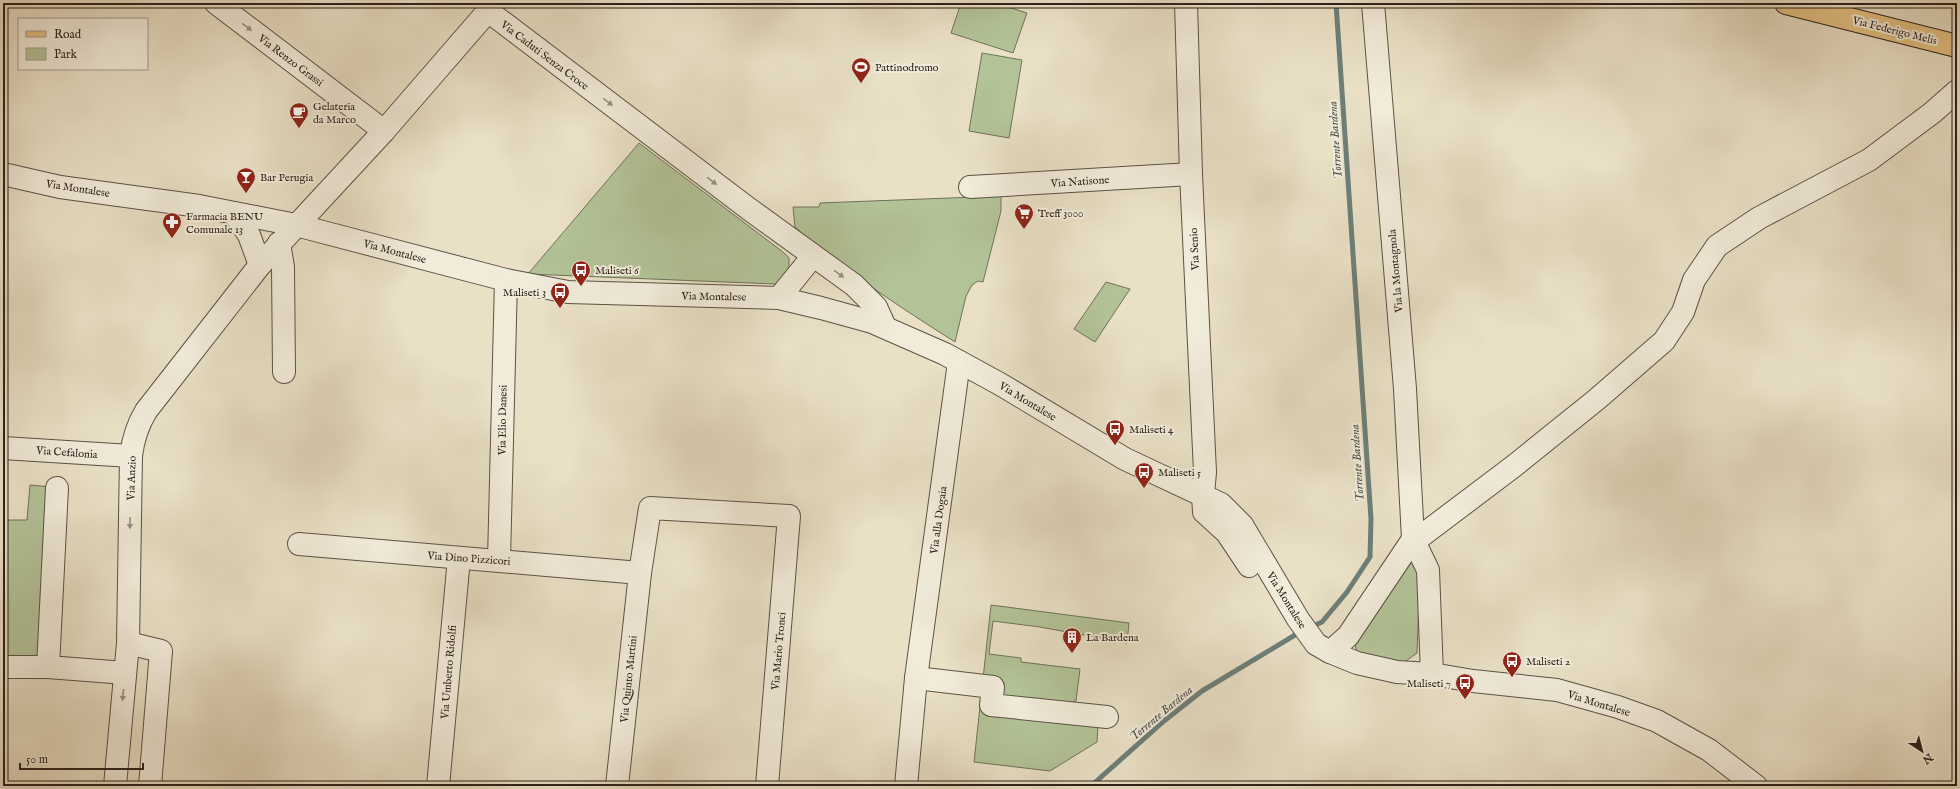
<svg xmlns="http://www.w3.org/2000/svg" width="1960" height="789" viewBox="0 0 1960 789" font-family="'IM FELL English',serif">
<style>
.green{fill:#b3c398;stroke:#70725a}
.lines{fill:none;stroke-linecap:round;stroke-linejoin:round}
.stream{stroke:#6d7f78;stroke-width:5}
.minor-casing{stroke:#5c5146;stroke-width:24}
.major-casing{stroke:#2d211b;stroke-width:24}
.minor{stroke:#f1ebda;stroke-width:22}
.major{stroke:#e4c083;stroke-width:22}
.oneway{fill:#999084}
.labels{text-anchor:middle;stroke-width:4;stroke-linejoin:round;paint-order:stroke}
.street-label{font-size:11px;fill:#2d211b;stroke:#f1ebda}
.poi-label{font-size:11px;fill:#2d211b;stroke:#f1ebda;text-anchor:start}
.water-label{font-size:12px;font-style:italic;fill:#4d504a;stroke:#f1ebda}
</style>
<rect width="100%" height="100%" fill="#e9e0c6"/>
<filter id="stains"><feTurbulence type="fractalNoise" baseFrequency=".005" numOctaves="4"/><feColorMatrix values="0 0 0 0 .2 0 0 0 0 .09 0 0 0 0 .02 0 0 0 .5 -.17"/></filter>
<radialGradient id="worn" r=".72"><stop offset=".6" stop-color="#630" stop-opacity="0"/><stop offset="1" stop-color="#630" stop-opacity=".3"/></radialGradient>
<g class="green">
<polygon points="961,3 996,3 1027,13 1013,53 951,33"/>
<polygon points="982,53 1022,60 1009,138 969,131"/>
<polygon points="639,143 783,252 789,258 789,274 775,284 528,274"/>
<path d="M1001 196V211L983 282 978 281 972 285 966 296 955 342C900 307 844 271 795 227L793 207H819L820 203Z"/>
<polygon points="1106,282 1130,289 1095,342 1074,329"/>
<polygon points="30,485 52,487 43,661 3,661 3,520 27,520"/>
<polygon points="1412,560 1420,570 1417,653 1403,663 1360,654 1356,649 1355,643"/>
<polygon points="991,605 1129,623 1127,643 1040,627 993,621 989,654 1021,658 1021,662 1080,669 1076,701 1074,701 1073,720 1098,723 1097,742 1050,771 974,762"/>
</g>
<g class="lines">
<g class="stream">
<polyline points="1311,627 1322,622 1347,592 1370,557 1371,519 1336,3"/>
<polyline points="1091,786 1164,721 1202,691 1300,632"/>
</g>
<g class="minor-casing">
<g id="minor">
<polyline points="216,3 384,131"/>
<polyline points="1186,3 1191,174 1205,472 1203,495 1204,512 1227,533 1249,566"/>
<polyline points="1373,3 1405,389 1413,539 1428,570 1432,674"/>
<polyline points="3,174 60,187 199,206 296,225 506,280 568,292 779,298 821,308 872,322 945,354 1000,384 1125,459 1221,504 1242,525 1298,619 1316,644 1330,652 1357,663 1397,672 1432,674 1473,681 1557,690 1618,707 1657,721 1709,750 1756,786"/>
<polyline points="970,187 1191,174"/>
<polyline points="234,213 249,235 260,265"/>
<polyline points="279,243 283,267 284,372"/>
<polyline points="779,298 813,256"/>
<polyline points="3,448 131,456"/>
<polyline points="57,488 48,667 125,673"/>
<polyline points="299,544 640,573"/>
<polyline points="499,560 506,280"/>
<polyline points="128,643 161,651 150,786"/>
<polyline points="1330,652 1348,636 1413,539 1420,537 1514,466 1596,400 1664,341 1683,312 1694,280 1717,246 1759,218 1869,160 1932,113 1957,91"/>
<polyline points="3,667 48,667"/>
<polyline points="916,678 993,687 991,705 1107,717"/>
<path d="M115 786 128 643 131 456C133 439 137 426 146 411L260 265 384 131 488 11 749 209 854 285 876 307 885 327"/>
<polyline points="438,786 459,558"/>
<polyline points="617,786 640,573 650,508 789,516 767,786"/>
<polyline points="906,786 916,678 959,362"/>
</g>
</g>
<g class="major-casing">
<polyline id="major" points="1786,3 1957,46"/>
</g>
<use href="#minor" class="minor"/>
<use href="#major" class="major"/>
</g>
<defs><path id="oneway-solid" d="M-6-.8H1V-3.2L6.5 0L1 3.2V.8H-6Z"/></defs>
<g class="oneway">
<use href="#oneway-solid" transform="translate(247 27) rotate(37)"/>
<use href="#oneway-solid" transform="translate(608 102) rotate(37)"/>
<use href="#oneway-solid" transform="translate(712 181) rotate(37)"/>
<use href="#oneway-solid" transform="translate(839 274) rotate(36)"/>
<use href="#oneway-solid" transform="translate(130 523) rotate(91)"/>
<use href="#oneway-solid" transform="translate(123 695) rotate(95)"/>
</g>
<defs>
<g id="stadium-pin" transform="scale(1)"><path d="M0 17L-7.5 6A9.5 9.5 0 1 1 7.5 6Z" fill="#8f2418" stroke="#f1ebda"/><path d="M0-5a6.5 5 0 1 0 0 10a6.5 5 0 1 0 0-10ZM-3.5-1.8h7v3.6h-7Z" fill="#fff"/></g>
<g id="cafe-pin" transform="scale(1)"><path d="M0 17L-7.5 6A9.5 9.5 0 1 1 7.5 6Z" fill="#8f2418" stroke="#f1ebda"/><path d="M-5.5-4.5H6V0H3Q3 3.5 0 3.5H-2.5Q-5.5 3.5-5.5 0ZM3-3.2v2h1.7v-2ZM-6 4.5H4V6H-6Z" fill="#fff"/></g>
<g id="bar-pin" transform="scale(1)"><path d="M0 17L-7.5 6A9.5 9.5 0 1 1 7.5 6Z" fill="#8f2418" stroke="#f1ebda"/><path d="M-6-5H6L.8 .8V4.5H3.5V6h-7V4.5H-.8V.8Z" fill="#fff"/></g>
<g id="supermarket-pin" transform="scale(1)"><path d="M0 17L-7.5 6A9.5 9.5 0 1 1 7.5 6Z" fill="#8f2418" stroke="#f1ebda"/><path d="M-6-5.5h2.5l.6 2H6L4.5 2H-2.5L-4.4-4H-6ZM-1.5 3.2a1.3 1.3 0 1 0 .1 0ZM3 3.2a1.3 1.3 0 1 0 .1 0Z" fill="#fff"/></g>
<g id="pharmacy-pin" transform="scale(1)"><path d="M0 17L-7.5 6A9.5 9.5 0 1 1 7.5 6Z" fill="#8f2418" stroke="#f1ebda"/><path d="M-2-6h4v4h4v4h-4v4h-4v-4h-4v-4h4Z" fill="#fff"/></g>
<g id="bus-pin" transform="scale(1)"><path d="M0 17L-7.5 6A9.5 9.5 0 1 1 7.5 6Z" fill="#8f2418" stroke="#f1ebda"/><path d="M-5-6H5V4H4V6H2V4H-2V6H-4V4H-5ZM-3.5-4V0h7V-4ZM-3.5 1.2v1.5H-2V1.2ZM2 1.2v1.5H3.5V1.2Z" fill="#fff"/></g>
<g id="building-pin" transform="scale(1)"><path d="M0 17L-7.5 6A9.5 9.5 0 1 1 7.5 6Z" fill="#8f2418" stroke="#f1ebda"/><path d="M-4-6H4V6H1V3H-1V6H-4ZM-2.5-4.3h1.7v1.8h-1.7ZM.8-4.3h1.7v1.8H.8ZM-2.5-1h1.7V.8h-1.7ZM.8-1h1.7V.8H.8Z" fill="#fff"/></g>
</defs>
<g fill-rule="evenodd">
<use href="#stadium-pin" x="861" y="67"/>
<use href="#cafe-pin" x="299" y="112"/>
<use href="#bar-pin" x="246" y="177"/>
<use href="#supermarket-pin" x="1024" y="213"/>
<use href="#pharmacy-pin" x="172" y="222"/>
<use href="#bus-pin" x="581" y="270"/>
<use href="#bus-pin" x="560" y="292"/>
<use href="#bus-pin" x="1115" y="429"/>
<use href="#bus-pin" x="1144" y="472"/>
<use href="#building-pin" x="1072" y="637"/>
<use href="#bus-pin" x="1512" y="661"/>
<use href="#bus-pin" x="1465" y="683"/>
</g>
<g class="labels">
<g class="street-label">
<text transform="translate(1895 30) rotate(14)" y="4">Via Federigo Melis</text>
<text transform="translate(545 55) rotate(37)" y="4">Via Caduti Senza Croce</text>
<text transform="translate(291 60) rotate(37)" y="4">Via Renzo Grassi</text>
<text transform="translate(1080 181) rotate(-4)" y="4">Via Natisone</text>
<text transform="translate(78 188) rotate(9)" y="4">Via Montalese</text>
<text transform="translate(1194 249) rotate(-93)" y="4">Via Senio</text>
<text transform="translate(395 251) rotate(15)" y="4">Via Montalese</text>
<text transform="translate(1395 271) rotate(-95)" y="4">Via la Montagnola</text>
<text transform="translate(714 296) rotate(1)" y="4">Via Montalese</text>
<text transform="translate(1028 401) rotate(31)" y="4">Via Montalese</text>
<text transform="translate(502 420) rotate(-89)" y="4">Via Elio Danesi</text>
<text transform="translate(67 452) rotate(4)" y="4">Via Cefalonia</text>
<text transform="translate(131 478) rotate(-88)" y="4">Via Anzio</text>
<text transform="translate(938 520) rotate(-82)" y="4">Via alla Dogaia</text>
<text transform="translate(469 558) rotate(4)" y="4">Via Dino Pizzicori</text>
<text transform="translate(1287 600) rotate(58)" y="4">Via Montalese</text>
<text transform="translate(778 651) rotate(-85)" y="4">Via Mario Tronci</text>
<text transform="translate(448 672) rotate(-85)" y="4">Via Umberto Ridolfi</text>
<text transform="translate(628 679) rotate(-84)" y="4">Via Quinto Martini</text>
<text transform="translate(1599 703) rotate(17)" y="4">Via Montalese</text>
</g>
<g class="poi-label">
<text x="875" y="71">Pattinodromo</text>
<text x="313" y="110">Gelateria<tspan x="313" dy="13">da Marco</tspan></text>
<text x="260" y="181">Bar Perugia</text>
<text x="1038" y="217">Treff 3000</text>
<text x="186" y="220">Farmacia BENU<tspan x="186" dy="13">Comunale 13</tspan></text>
<text x="595" y="274">Maliseti 6</text>
<text x="546" y="296" text-anchor="end">Maliseti 3</text>
<text x="1129" y="433">Maliseti 4</text>
<text x="1158" y="476">Maliseti 5</text>
<text x="1086" y="641">La Bardena</text>
<text x="1526" y="665">Maliseti 2</text>
<text x="1451" y="687" text-anchor="end">Maliseti 7</text>
</g>
<g class="water-label">
<text transform="translate(1335 140) rotate(-94)" y="4">Torrente Bardena</text>
<text transform="translate(1357 463) rotate(-94)" y="4">Torrente Bardena</text>
<text transform="translate(1161 713) rotate(-40)" y="4">Torrente Bardena</text>
</g>
</g>
<rect width="1960" height="789" fill="none" stroke="#e9e0c6" stroke-width="16"/>
<rect x="4" y="4" width="1952" height="781" fill="none" stroke="#2d211b" stroke-width="2"/>
<rect x="8" y="8" width="1944" height="773" fill="none" stroke="#2d211b"/>
<rect x="18" y="18" width="130" height="52" fill="#f1ebda" stroke="#a39a8e"/>
<rect x="26" y="31" width="20" height="6" fill="#e4c083" stroke="#a39a8e"/>
<text x="54" y="38" font-size="12" fill="#2d211b">Road</text>
<rect x="26" y="48" width="20" height="12" fill="#b3c398" stroke="#a39a8e"/>
<text x="54" y="58" font-size="12" fill="#2d211b">Park</text>
<g transform="translate(1922 751) rotate(144)" stroke="#f1ebda" stroke-width="3" paint-order="stroke">
<path d="M0-3L7 15L0 10L-7 15Z" fill="#2d211b"/>
<text y="-6" font-size="11" font-weight="bold" text-anchor="middle" fill="#2d211b">N</text>
</g>
<path d="M20 763v6h123v-6" fill="none" stroke="#2d211b" stroke-width="2"/>
<text x="26" y="763" font-size="12" fill="#2d211b" stroke="#f1ebda" stroke-width="3" paint-order="stroke">50 m</text>
<rect width="100%" height="100%" filter="url(#stains)"/>
<rect width="100%" height="100%" fill="url(#worn)"/>
</svg>
